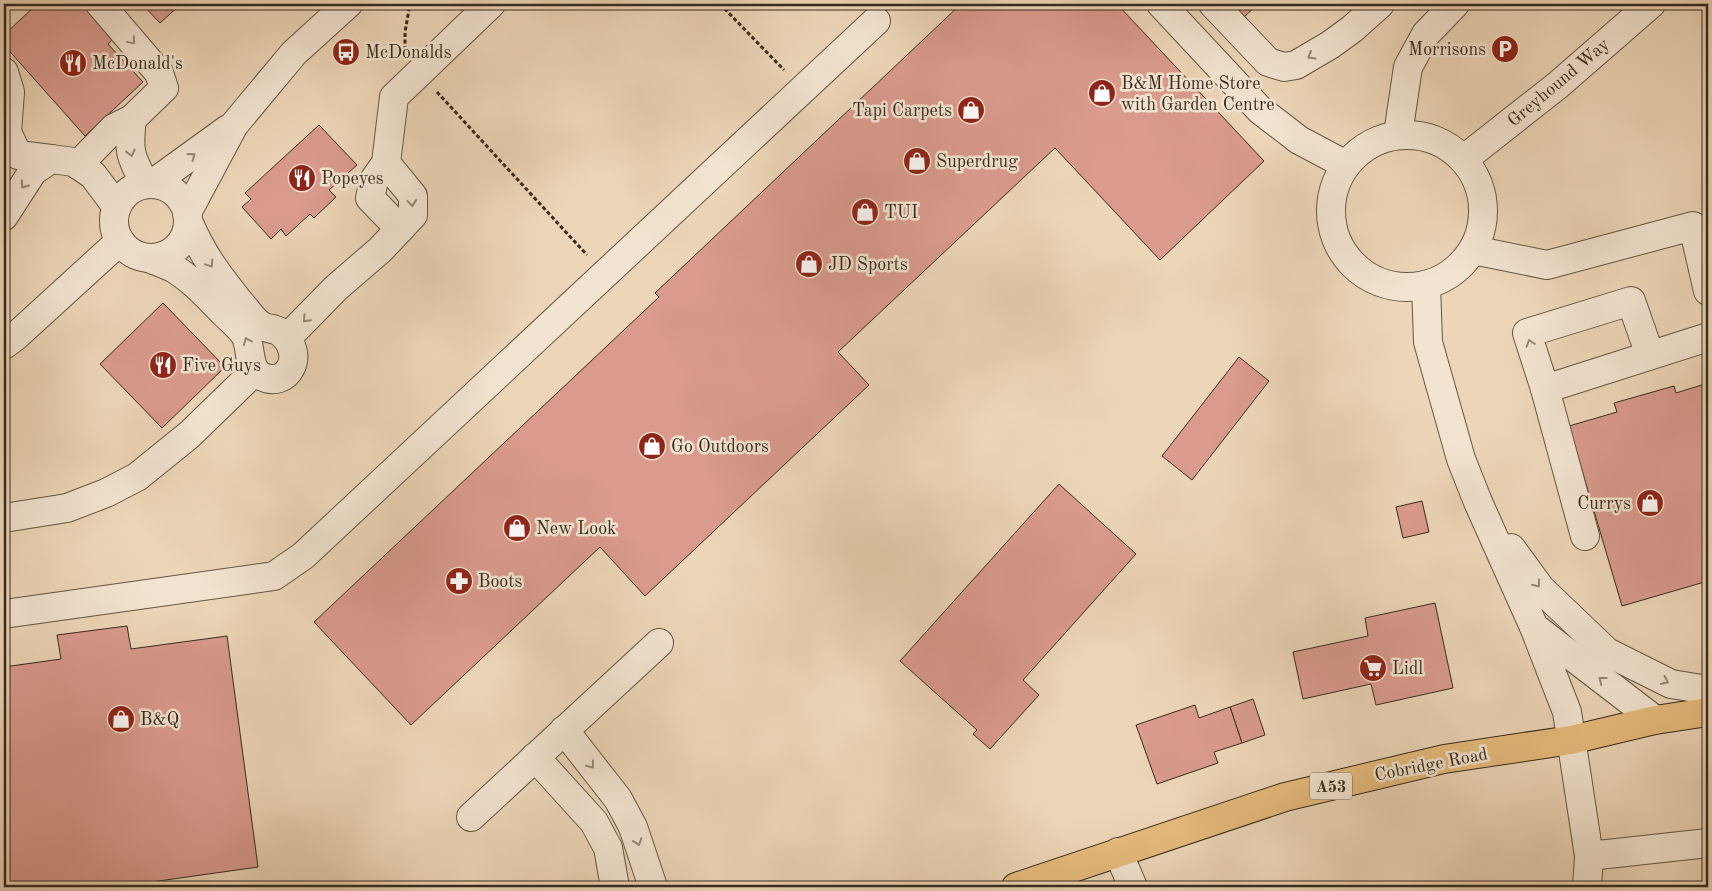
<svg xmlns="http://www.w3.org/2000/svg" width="1712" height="891" viewBox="0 0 1712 891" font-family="'Old Standard TT',serif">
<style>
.building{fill:#da9b8e;stroke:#362b1e}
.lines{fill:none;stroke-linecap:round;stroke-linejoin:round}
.minor-casing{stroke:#645644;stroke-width:30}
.highway-casing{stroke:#362b1e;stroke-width:30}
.path{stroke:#362b1e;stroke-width:3;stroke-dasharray:4 2.5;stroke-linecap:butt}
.minor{stroke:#f3e4d1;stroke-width:28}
.highway{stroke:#e6bb7c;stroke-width:28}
.oneway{stroke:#948878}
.labels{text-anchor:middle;stroke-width:5;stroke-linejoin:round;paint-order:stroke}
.shield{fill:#f3e4d1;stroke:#6f6254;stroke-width:1}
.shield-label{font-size:16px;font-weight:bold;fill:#362b1e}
.poi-label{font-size:18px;fill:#362b1e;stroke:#f3e4d1;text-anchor:start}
.street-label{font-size:18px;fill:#362b1e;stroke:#f3e4d1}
</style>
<rect width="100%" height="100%" fill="#edd6b8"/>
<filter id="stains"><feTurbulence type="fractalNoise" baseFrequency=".004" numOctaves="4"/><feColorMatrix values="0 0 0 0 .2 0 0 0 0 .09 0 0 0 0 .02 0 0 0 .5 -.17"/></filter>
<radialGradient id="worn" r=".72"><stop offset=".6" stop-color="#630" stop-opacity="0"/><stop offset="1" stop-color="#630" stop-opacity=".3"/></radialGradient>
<g class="building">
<polygon points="37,4 83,4 114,38 108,44 143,82 85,136 4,45 4,35"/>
<polygon points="142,4 181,4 160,23"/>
<polygon points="961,4 1117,4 1264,161 1160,260 1055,148 838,352 869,385 645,596 600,547 411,725 314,622 659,297 655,293"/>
<polygon points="1229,4 1258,4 1243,18"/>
<polygon points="319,125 357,165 329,190 336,197 314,218 310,214 286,236 281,229 271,239 242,207 251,199 245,193"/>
<polygon points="163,303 225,367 162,428 100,364"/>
<polygon points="1239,357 1269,381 1192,480 1162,456"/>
<polygon points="1708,383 1708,581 1622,606 1569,426 1617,412 1614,403 1674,386 1676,393"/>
<polygon points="1059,484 1136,554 1023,680 1039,695 990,749 973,734 977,730 900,661"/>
<polygon points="1422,501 1429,532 1403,538 1396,507"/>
<polygon points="1435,603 1453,688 1376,705 1371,684 1303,699 1293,652 1368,636 1365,618"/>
<polygon points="127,626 131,649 227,636 258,867 116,887 4,887 4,667 61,659 57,635"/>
<polygon points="1253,699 1265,735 1242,743 1230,707"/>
<polygon points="1195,705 1199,718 1230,707 1242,743 1214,752 1218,763 1157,784 1136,725"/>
</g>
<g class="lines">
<g class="minor-casing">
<g id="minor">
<polyline points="1161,4 1260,110 1299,140 1346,165"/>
<polyline points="1213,4 1268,62 1284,67 1296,65 1330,45 1352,29 1380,4"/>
<polyline points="4,72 10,92 7,133"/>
<path d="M132 119C128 151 130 156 145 184"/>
<polyline points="4,126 18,155 51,159"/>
<polyline points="1398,134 1408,67 1426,34 1455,4"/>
<circle cx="1407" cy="211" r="76"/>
<polyline points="1464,159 1558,85 1651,4"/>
<polyline points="78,165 114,128 132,119 164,88 159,73 100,4"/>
<polyline points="152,184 228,129"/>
<circle cx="151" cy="221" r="37"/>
<polyline points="187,213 234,125 294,53 348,4"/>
<polyline points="4,216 33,171 51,159 74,162 93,175 117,207"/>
<polyline points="400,229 370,198 374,180 386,163 394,97 491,4"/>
<polyline points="1473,250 1547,265 1693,226 1708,291"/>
<path d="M148 258C156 261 165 264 173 268 193 280 208 297 224 313 231 320 240 327 245 335 252 347 247 369 261 376 287 390 308 354 280 332 274 328 267 329 262 326 254 322 247 310 241 304 218 275 203 256 188 221"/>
<polyline points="1426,285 1428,342 1461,459 1478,502 1534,627 1655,720"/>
<polyline points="287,338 336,288 380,250 413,215 413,196 386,163"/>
<polyline points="4,345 16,336 120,241"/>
<polyline points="1545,389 1527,333 1631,301 1650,355"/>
<polyline points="4,518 67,508 106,493 137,477 189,435 255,371"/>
<polyline points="1585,536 1545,389 1708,337"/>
<polyline points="1511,548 1541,589 1607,652 1671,684 1708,690"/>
<polyline points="4,614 274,576 303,556 876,21"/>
<polyline points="1534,627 1567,712 1589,856 1587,887"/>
<polyline points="564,730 618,799 633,827 653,887"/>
<polyline points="535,757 594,822 608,848 615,887"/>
<polyline points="471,817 659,643"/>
<polyline points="1118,852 1133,887"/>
<polyline points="1589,856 1708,843"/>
</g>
</g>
<g class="highway-casing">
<polyline id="highway" points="1016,887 1285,797 1444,759 1571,740 1655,720 1708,712"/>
</g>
<g class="path">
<polyline points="720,4 784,70"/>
<polyline points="405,50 405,32 410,4"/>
<polyline points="437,92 587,255"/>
</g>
<use href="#minor" class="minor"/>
<use href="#highway" class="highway"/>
</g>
<defs><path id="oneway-chevron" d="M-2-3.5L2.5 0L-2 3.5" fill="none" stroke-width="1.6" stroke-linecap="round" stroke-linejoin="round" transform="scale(1.25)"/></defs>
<g class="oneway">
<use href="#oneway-chevron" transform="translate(132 41) rotate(50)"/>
<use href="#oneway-chevron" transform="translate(1311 56) rotate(150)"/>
<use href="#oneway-chevron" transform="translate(131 153) rotate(76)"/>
<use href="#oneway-chevron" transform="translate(192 156) rotate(-36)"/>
<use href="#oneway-chevron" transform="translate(24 185) rotate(125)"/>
<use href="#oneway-chevron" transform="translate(412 203) rotate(85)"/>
<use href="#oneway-chevron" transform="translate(210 264) rotate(56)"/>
<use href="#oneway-chevron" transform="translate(306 319) rotate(133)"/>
<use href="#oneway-chevron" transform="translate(247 341) rotate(-112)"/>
<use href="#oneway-chevron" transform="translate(1530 343) rotate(-108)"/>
<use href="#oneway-chevron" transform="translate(1537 584) rotate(52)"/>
<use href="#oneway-chevron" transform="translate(1602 680) rotate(-142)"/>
<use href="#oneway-chevron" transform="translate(1665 681) rotate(25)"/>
<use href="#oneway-chevron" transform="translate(591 765) rotate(52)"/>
<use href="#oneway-chevron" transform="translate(638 842) rotate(71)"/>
</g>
<defs>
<g id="parking-disc" transform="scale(1.4375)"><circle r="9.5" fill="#8f2418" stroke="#f3e4d1"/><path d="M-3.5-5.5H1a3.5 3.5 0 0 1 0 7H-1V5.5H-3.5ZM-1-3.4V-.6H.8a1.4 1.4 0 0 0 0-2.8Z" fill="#fff"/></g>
<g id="bus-disc" transform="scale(1.4375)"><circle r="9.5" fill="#8f2418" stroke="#f3e4d1"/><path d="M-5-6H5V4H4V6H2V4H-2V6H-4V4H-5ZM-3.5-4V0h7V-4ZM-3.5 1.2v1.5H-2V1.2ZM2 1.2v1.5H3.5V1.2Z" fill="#fff"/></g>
<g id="restaurant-disc" transform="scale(1.4375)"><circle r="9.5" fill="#8f2418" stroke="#f3e4d1"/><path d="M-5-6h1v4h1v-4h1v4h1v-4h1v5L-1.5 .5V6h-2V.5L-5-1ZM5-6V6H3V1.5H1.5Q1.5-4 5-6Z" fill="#fff"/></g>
<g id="shop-disc" transform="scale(1.4375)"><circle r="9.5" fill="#8f2418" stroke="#f3e4d1"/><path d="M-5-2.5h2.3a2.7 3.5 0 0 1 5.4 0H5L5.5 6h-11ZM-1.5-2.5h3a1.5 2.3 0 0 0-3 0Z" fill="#fff"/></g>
<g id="pharmacy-disc" transform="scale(1.4375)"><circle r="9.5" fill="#8f2418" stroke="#f3e4d1"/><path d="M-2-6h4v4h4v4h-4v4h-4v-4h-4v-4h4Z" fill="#fff"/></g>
<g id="supermarket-disc" transform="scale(1.4375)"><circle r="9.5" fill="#8f2418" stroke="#f3e4d1"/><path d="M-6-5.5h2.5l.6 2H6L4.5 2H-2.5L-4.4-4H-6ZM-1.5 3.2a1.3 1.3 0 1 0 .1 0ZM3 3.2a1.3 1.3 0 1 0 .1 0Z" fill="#fff"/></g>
</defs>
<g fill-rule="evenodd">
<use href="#parking-disc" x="1505" y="49"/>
<use href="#bus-disc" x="346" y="52"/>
<use href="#restaurant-disc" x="73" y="63"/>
<use href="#shop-disc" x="1102" y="93"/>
<use href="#shop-disc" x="971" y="110"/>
<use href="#shop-disc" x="917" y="161"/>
<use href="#restaurant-disc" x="302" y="178"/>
<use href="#shop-disc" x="865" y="212"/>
<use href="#shop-disc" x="809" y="264"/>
<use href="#restaurant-disc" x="163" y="365"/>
<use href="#shop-disc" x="652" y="446"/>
<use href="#shop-disc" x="1650" y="503"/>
<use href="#shop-disc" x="517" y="528"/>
<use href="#pharmacy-disc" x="459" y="581"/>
<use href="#supermarket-disc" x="1373" y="668"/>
<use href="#shop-disc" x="121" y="719"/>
</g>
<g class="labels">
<rect class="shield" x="1310" y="772.5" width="42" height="27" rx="4"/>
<g class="shield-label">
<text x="1331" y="792">A53</text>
</g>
<g class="poi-label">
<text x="1486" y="55" text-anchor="end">Morrisons</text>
<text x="365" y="58">McDonalds</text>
<text x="92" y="69">McDonald's</text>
<text x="1121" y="89">B&amp;M Home Store<tspan x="1121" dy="21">with Garden Centre</tspan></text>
<text x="952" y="116" text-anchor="end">Tapi Carpets</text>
<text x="936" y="167">Superdrug</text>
<text x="321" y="184">Popeyes</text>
<text x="884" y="218">TUI</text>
<text x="828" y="270">JD Sports</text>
<text x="182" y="371">Five Guys</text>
<text x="671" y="452">Go Outdoors</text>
<text x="1631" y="509" text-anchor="end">Currys</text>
<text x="536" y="534">New Look</text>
<text x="478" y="587">Boots</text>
<text x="1392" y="674">Lidl</text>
<text x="140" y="725">B&amp;Q</text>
</g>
<g class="street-label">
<text transform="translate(1558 82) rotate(-40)" y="6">Greyhound Way</text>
<text transform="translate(1431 764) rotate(-11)" y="6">Cobridge Road</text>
</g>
</g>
<rect width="1712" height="891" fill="none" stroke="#edd6b8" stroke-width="20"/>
<rect x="5" y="5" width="1702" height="881" fill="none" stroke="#362b1e" stroke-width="2.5"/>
<rect x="10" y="10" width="1692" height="871" fill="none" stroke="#362b1e"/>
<rect width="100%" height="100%" filter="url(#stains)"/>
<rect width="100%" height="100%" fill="url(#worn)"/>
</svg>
